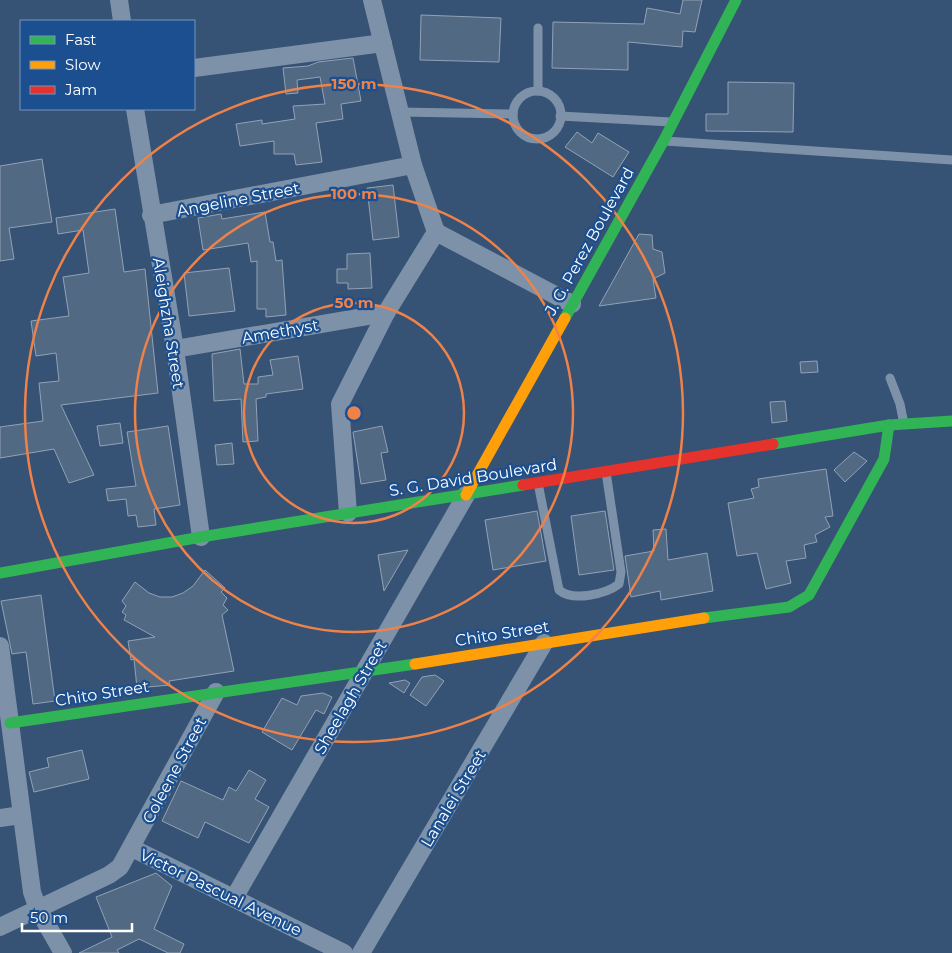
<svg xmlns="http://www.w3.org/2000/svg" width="952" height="953" viewBox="0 0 952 953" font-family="Montserrat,sans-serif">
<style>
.building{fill:#526984;stroke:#92a2b6}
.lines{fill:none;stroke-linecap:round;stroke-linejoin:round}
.lane{stroke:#7d92a8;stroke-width:9}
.street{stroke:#7d92a8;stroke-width:18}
.fast{stroke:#30b455;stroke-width:11}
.slow{stroke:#ff9f0a;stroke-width:11}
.jam{stroke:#e5322d;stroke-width:11}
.ring{fill:none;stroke:#ee8249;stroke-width:2.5}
.labels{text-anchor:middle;stroke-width:4.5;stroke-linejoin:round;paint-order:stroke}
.street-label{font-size:16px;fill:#fff;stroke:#1b4f8f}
.centre{fill:#ee8249;stroke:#1b4f8f;stroke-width:2.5}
.ring-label{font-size:15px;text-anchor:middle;font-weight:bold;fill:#ee8249;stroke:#1b4f8f;stroke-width:4.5;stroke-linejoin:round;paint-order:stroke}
</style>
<rect width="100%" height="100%" fill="#365274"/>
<g class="building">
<polygon points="683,0 702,0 695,32 683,31 682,47 628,42 628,70 552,68 553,22 644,24 647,8 680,14"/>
<polygon points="421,15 501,18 499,62 420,60"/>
<polygon points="353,58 361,101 341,104 343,119 316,123 322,162 296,165 294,154 274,154 274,141 240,146 236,124 262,120 262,124 295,119 293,106 325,104 320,77 297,80 298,93 286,94 283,68 308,66 318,62"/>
<polygon points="728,82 794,83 793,132 706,131 706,114 728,114"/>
<polygon points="577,132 592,143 598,133 629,152 613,177 565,147"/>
<polygon points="42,159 52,222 9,228 14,259 0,261 0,166"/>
<polygon points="393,185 399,237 373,240 367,188"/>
<polygon points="115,209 124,272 145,269 158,393 61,405 94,475 69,483 54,449 0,458 0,427 43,421 39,383 59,381 56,353 36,356 31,321 69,316 63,277 89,273 83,230 58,234 56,218"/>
<polygon points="265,212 270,242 273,242 276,261 282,260 286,315 266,317 266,309 257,309 257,261 251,262 248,243 203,250 198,218 221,214 222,219"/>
<polygon points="639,234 652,235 653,249 662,252 665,273 653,279 656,298 599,306"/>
<polygon points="370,253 372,288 348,289 348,283 337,283 337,269 347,269 347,254"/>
<polygon points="229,268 235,311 189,316 184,273"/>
<polygon points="240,349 244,384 258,384 258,377 273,375 270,360 298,356 303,389 266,394 266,397 256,399 258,441 243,442 241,399 214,401 212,354"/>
<polygon points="817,361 818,372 801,373 800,362"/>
<polygon points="785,401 787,421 772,423 770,402"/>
<polygon points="120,423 123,443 100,446 97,426"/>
<polygon points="168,426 180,505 154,509 156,525 138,527 136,515 128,516 126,499 108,501 106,489 136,486 127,432"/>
<polygon points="382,426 388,452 381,453 386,480 361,484 353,432"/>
<polygon points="232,443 234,464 217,465 215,445"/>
<polygon points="854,452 867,461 845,482 834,470"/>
<polygon points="826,469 833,516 825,517 830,527 815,535 817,542 804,545 806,558 786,561 791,583 766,589 757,553 737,556 728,503 754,498 751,489 759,487 758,479"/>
<polygon points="537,511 546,561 493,570 485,520"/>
<polygon points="605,511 614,570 579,575 571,516"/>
<polygon points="666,529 668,560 707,553 713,591 661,600 660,591 631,597 625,556 654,551 653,530"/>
<polygon points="408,550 384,591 378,555"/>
<polygon points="205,570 225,588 221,592 227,598 223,605 228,610 222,615 234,671 169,681 170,685 137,688 134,659 131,660 128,641 155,637 124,620 126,615 122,612 126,606 122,601 135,582 149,593 160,597 172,597 183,593 193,586"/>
<polygon points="41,595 55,701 33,704 26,652 12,654 1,601"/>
<polygon points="435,675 444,681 426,706 410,695 422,677"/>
<polygon points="405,680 410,683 404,693 389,683"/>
<polygon points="323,693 332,697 324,714 316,710 292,750 262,732 282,698 297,705 301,696"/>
<polygon points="82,750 89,779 34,792 29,772 49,767 47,758"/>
<polygon points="249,770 266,780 255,799 269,807 249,843 205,822 198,838 162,821 181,781 223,800 229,787 236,791"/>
<polygon points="156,873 172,886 154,929 184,944 180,953 168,953 139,939 117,950 119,953 79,953 112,937 96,897"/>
</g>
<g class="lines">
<g class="lane">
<polyline points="538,91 538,28"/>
<circle cx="537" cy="115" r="24"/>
<polyline points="400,112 513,114"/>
<polyline points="560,116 671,122"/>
<polyline points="665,141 952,160"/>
<polyline points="890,378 900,404 904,424"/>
<path d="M538 483 559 590C573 602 606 594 619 584L621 572 606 472"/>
</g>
<g class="street">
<polyline points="119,0 122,21"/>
<polyline points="194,68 383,43"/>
<polyline points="135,109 175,349 201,537"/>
<polyline points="151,215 413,165"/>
<polyline points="436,232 572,304"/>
<polyline points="175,349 386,313"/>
<polyline points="348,513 340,404 386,313 436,232 413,165 372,0"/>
<polyline points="0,646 32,892 38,909 63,953"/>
<polyline points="0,818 21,815"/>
<polyline points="132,848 344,953"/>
<polyline points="234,898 466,495"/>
<polyline points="0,927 109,875 120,867 216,692"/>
<polyline points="361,953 544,643"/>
</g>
<g class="fast">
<polyline points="565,318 664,140 736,0"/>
<polyline points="773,444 889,425 952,421"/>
<polyline points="0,573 201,537 523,485"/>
<polyline points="704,618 789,607 809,595 884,459 889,425"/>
<polyline points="10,723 415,664"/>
</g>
<g class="slow">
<polyline points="466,495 565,318"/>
<polyline points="415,664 704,618"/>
</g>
<polyline class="jam" points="523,485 773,444"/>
</g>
<g class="ring">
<circle cx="354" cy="413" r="110"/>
<circle cx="354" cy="413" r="219"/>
<circle cx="354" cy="413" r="329"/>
</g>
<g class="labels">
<g class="street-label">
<text transform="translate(238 199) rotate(-11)" y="6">Angeline Street</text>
<text transform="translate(589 241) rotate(-61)" y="6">J. G. Perez Boulevard</text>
<text transform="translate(169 323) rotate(81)" y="6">Aleighzha Street</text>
<text transform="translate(280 331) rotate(-10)" y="6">Amethyst</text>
<text transform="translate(473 477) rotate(-9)" y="6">S. G. David Boulevard</text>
<text transform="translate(502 633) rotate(-9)" y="6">Chito Street</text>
<text transform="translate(102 693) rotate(-9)" y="6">Chito Street</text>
<text transform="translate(350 697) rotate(-60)" y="6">Sheelagh Street</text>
<text transform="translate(174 770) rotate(-62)" y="6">Coleene Street</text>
<text transform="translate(453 798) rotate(-59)" y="6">Lanalei Street</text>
<text transform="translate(221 892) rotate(26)" y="6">Victor Pascual Avenue</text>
</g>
</g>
<circle cx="354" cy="413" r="8" class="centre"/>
<g class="ring-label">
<text x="354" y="89">150 m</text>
<text x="354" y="199">100 m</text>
<text x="354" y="308">50 m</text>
</g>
<rect x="20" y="20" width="175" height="90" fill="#1b4f8f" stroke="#7695bc"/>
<rect x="30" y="36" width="25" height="8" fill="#30b455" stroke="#7695bc"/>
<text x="65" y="45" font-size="15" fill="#ffffff">Fast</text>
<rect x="30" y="61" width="25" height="8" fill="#ff9f0a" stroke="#7695bc"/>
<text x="65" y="70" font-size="15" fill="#ffffff">Slow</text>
<rect x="30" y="86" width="25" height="8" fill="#e5322d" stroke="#7695bc"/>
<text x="65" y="95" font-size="15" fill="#ffffff">Jam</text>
<path d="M22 923v8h110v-8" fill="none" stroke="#ffffff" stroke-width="2.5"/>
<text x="30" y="923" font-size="15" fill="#ffffff" stroke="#1b4f8f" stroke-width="4" paint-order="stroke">50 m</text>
</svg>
